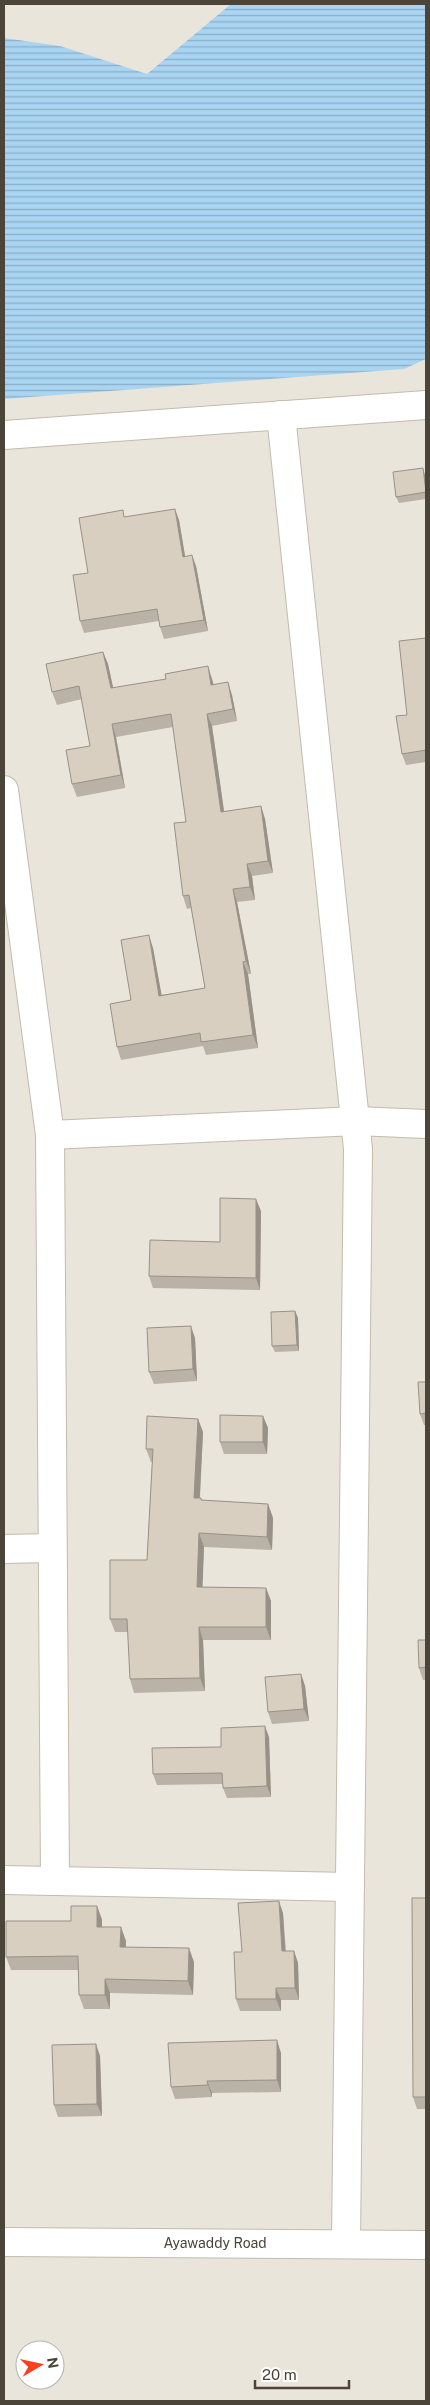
<svg xmlns="http://www.w3.org/2000/svg" width="430" height="2405" viewBox="0 0 430 2405" font-family="'Public Sans',sans-serif">
<style>
.residential{fill:#eae5da;fill-rule:evenodd}
.water{fill:url(#water-rules)}
.lines{fill:none;stroke-linecap:round;stroke-linejoin:round}
.minor-casing{stroke:#c2bbae;stroke-width:30}
.tertiary-casing{stroke:#c2bbae;stroke-width:30}
.minor{stroke:#fff;stroke-width:28}
.tertiary{stroke:#fff;stroke-width:28}
.wall{fill:#bab2a6}
.shaded-wall{fill:#979187}
.building{fill:#d8cfc1;stroke:#979187}
.labels{text-anchor:middle;stroke-width:4;stroke-linejoin:round;paint-order:stroke}
.street-label{font-size:14px;fill:#4b4439;stroke:#fff}
</style>
<defs>
<pattern id="water-rules" width="6" height="5" patternUnits="userSpaceOnUse" patternTransform="scale(1.25)"><rect width="6" height="5" fill="#a9d4f2"/><path d="M0 2.5h6" fill="none" stroke="#8caec5"/></pattern>
</defs>
<rect width="100%" height="100%" fill="#f6f3ec"/>
<path class="residential" d="M4 4H426V2401H4ZM25 2350H55V2380H25Z"/>
<polygon class="water" points="231,4 426,4 426,359 404,369 4,399 4,38 60,46 147,74"/>
<g class="lines">
<g class="minor-casing">
<g id="minor">
<polyline points="281,415 358,1149 346,2244"/>
<polyline points="4,435 426,405"/>
<polyline points="4,790 50,1135 55,1881"/>
<polyline points="50,1135 356,1121 426,1124"/>
<polyline points="4,1549 52,1548"/>
<polyline points="4,1880 350,1887"/>
</g>
</g>
<g class="tertiary-casing">
<polyline id="tertiary" points="4,2242 426,2245"/>
</g>
<use href="#minor" class="minor"/>
<use href="#tertiary" class="tertiary"/>
</g>
<g class="wall">
<polygon points="425,475 426,484 426,499 399,503 396,497"/>
<polygon points="125,517 179,520 185,556 196,566 208,631 164,639 160,627 159,621 84,633 80,621 88,573"/>
<polygon points="426,638 426,762 406,765 402,754 407,715"/>
<polygon points="103,652 108,664 113,688 212,679 214,685 232,695 237,721 212,726 224,812 261,806 265,819 273,873 252,876 255,900 237,902 251,974 248,974 258,1048 206,1055 203,1046 121,1060 117,1047 131,1000 153,948 161,995 205,988 191,908 187,909 183,896 186,822 173,727 116,737 125,788 77,797 72,784 90,746 82,699 57,705 52,692"/>
<polygon points="261,1211 260,1290 153,1288 149,1276 220,1242"/>
<polygon points="295,1311 298,1318 299,1351 275,1352 272,1346"/>
<polygon points="195,1338 197,1381 154,1384 149,1372"/>
<polygon points="426,1382 426,1425 424,1425 420,1414"/>
<polygon points="263,1416 268,1428 267,1454 224,1454 220,1442"/>
<polygon points="198,1419 203,1432 200,1498 201,1498 202,1500 268,1504 273,1518 272,1550 204,1547 202,1587 266,1588 271,1601 271,1640 203,1640 205,1691 134,1693 130,1679 128,1632 115,1632 110,1619 147,1560 152,1462 151,1462 146,1449"/>
<polygon points="426,1640 426,1680 423,1680 419,1668"/>
<polygon points="301,1674 305,1686 309,1721 272,1724 268,1712"/>
<polygon points="269,1737 271,1797 227,1798 223,1788 223,1784 157,1785 153,1774 221,1747"/>
<polygon points="426,1898 426,2109 417,2109 413,2097"/>
<polygon points="97,1906 102,1920 102,1927 126,1941 126,1947 194,1962 193,1995 110,1993 110,2009 84,2009 79,1995 78,1970 11,1970 6,1957 71,1921"/>
<polygon points="283,1913 286,1951 294,1951 298,1963 299,2000 281,2000 281,2011 240,2011 236,1999 242,1952"/>
<polygon points="281,2053 281,2092 212,2093 212,2097 175,2099 171,2087"/>
<polygon points="100,2056 102,2116 58,2117 54,2105"/>
</g>
<g class="shaded-wall">
<polygon points="423,468 425,475 426,484 426,493"/>
<polygon points="175,509 179,520 187,568 183,557"/>
<polygon points="192,555 196,566 208,631 204,620"/>
<polygon points="103,652 108,664 116,701 111,688"/>
<polygon points="208,666 212,679 216,698 211,685"/>
<polygon points="228,682 232,695 237,721 233,709"/>
<polygon points="207,714 212,726 226,825 221,812"/>
<polygon points="112,724 116,737 125,788 121,775"/>
<polygon points="261,806 265,819 273,873 268,861"/>
<polygon points="247,864 252,876 255,900 250,887"/>
<polygon points="233,889 237,902 251,974 246,961"/>
<polygon points="149,935 153,948 164,1008 159,996"/>
<polygon points="243,962 248,974 258,1048 253,1035"/>
<polygon points="256,1199 261,1211 260,1290 256,1278"/>
<polygon points="295,1311 298,1318 299,1351 297,1345"/>
<polygon points="191,1326 195,1338 197,1381 193,1369"/>
<polygon points="263,1416 268,1428 267,1454 263,1442"/>
<polygon points="198,1419 203,1432 199,1511 194,1498"/>
<polygon points="268,1504 273,1518 272,1550 267,1537"/>
<polygon points="199,1533 204,1547 202,1601 197,1587"/>
<polygon points="266,1588 271,1601 271,1640 266,1627"/>
<polygon points="199,1627 203,1640 205,1691 200,1678"/>
<polygon points="301,1674 305,1686 309,1721 304,1709"/>
<polygon points="265,1726 269,1737 271,1797 267,1786"/>
<polygon points="279,1901 283,1913 286,1963 282,1951"/>
<polygon points="97,1906 102,1920 102,1941 97,1927"/>
<polygon points="121,1927 126,1941 125,1961 120,1947"/>
<polygon points="189,1948 194,1962 193,1995 188,1981"/>
<polygon points="294,1951 298,1963 299,2000 295,1988"/>
<polygon points="105,1979 110,1993 110,2009 105,1995"/>
<polygon points="276,1988 281,2000 281,2011 276,1999"/>
<polygon points="277,2040 281,2053 281,2092 277,2080"/>
<polygon points="96,2044 100,2056 102,2116 97,2104"/>
<polygon points="207,2081 212,2093 212,2097 208,2085"/>
</g>
<g class="building">
<polygon points="423,468 426,492 396,497 393,472"/>
<polygon points="175,509 183,557 192,555 204,620 160,627 157,609 80,621 73,575 88,573 79,518 123,510 124,517"/>
<polygon points="426,638 426,750 402,754 396,716 407,715 399,641"/>
<polygon points="103,652 111,688 166,679 165,674 208,666 211,685 228,682 233,709 207,714 221,812 261,806 268,861 247,864 250,887 233,889 246,961 243,962 253,1035 201,1042 200,1033 117,1047 110,1004 131,1000 121,940 149,935 159,996 205,988 189,895 183,896 174,823 186,822 171,714 112,724 121,775 72,784 66,750 90,746 79,686 52,692 46,664"/>
<polygon points="220,1198 256,1199 256,1278 149,1276 150,1240 220,1242"/>
<polygon points="295,1311 297,1345 272,1346 271,1312"/>
<polygon points="191,1326 193,1369 149,1372 147,1328"/>
<polygon points="418,1382 426,1382 426,1413 420,1414"/>
<polygon points="220,1415 263,1416 263,1442 220,1442"/>
<polygon points="147,1416 198,1419 194,1498 201,1498 201,1500 268,1504 267,1537 199,1533 197,1587 266,1588 266,1627 199,1627 200,1678 130,1679 127,1619 110,1619 110,1560 147,1560 153,1449 146,1449"/>
<polygon points="418,1640 426,1640 426,1667 419,1668"/>
<polygon points="301,1674 304,1709 268,1712 265,1677"/>
<polygon points="265,1726 267,1786 223,1788 222,1773 153,1774 152,1748 221,1747 221,1728"/>
<polygon points="412,1898 426,1898 426,2097 413,2097"/>
<polygon points="279,1901 282,1951 294,1951 295,1988 276,1988 276,1999 236,1999 234,1952 242,1952 238,1903"/>
<polygon points="71,1906 97,1906 97,1927 121,1927 120,1947 189,1948 188,1981 105,1979 105,1995 79,1995 78,1956 6,1957 6,1921 71,1921"/>
<polygon points="277,2040 277,2080 207,2081 208,2085 171,2087 168,2043"/>
<polygon points="96,2044 97,2104 54,2105 52,2045"/>
</g>
<g class="labels">
<g class="street-label">
<text x="215" y="2248">Ayawaddy Road</text>
</g>
</g>
<rect width="430" height="2405" fill="none" stroke="#4b4439" stroke-width="10"/>
<g transform="translate(40 2365) rotate(81)"><circle r="24" fill="#ffffff" stroke="#b7b4b0"/>
<path d="M0-4L9 19L0 12L-9 19Z" fill="#fc3f1d"/>
<text y="-8" font-size="14" font-weight="bold" text-anchor="middle" fill="#4b4439">N</text>
</g>
<path d="M255 2380v8h94v-8" fill="none" stroke="#4b4439" stroke-width="2.5"/>
<text x="262" y="2380" font-size="15" fill="#4b4439" stroke="#ffffff" stroke-width="4" paint-order="stroke">20 m</text>
</svg>
